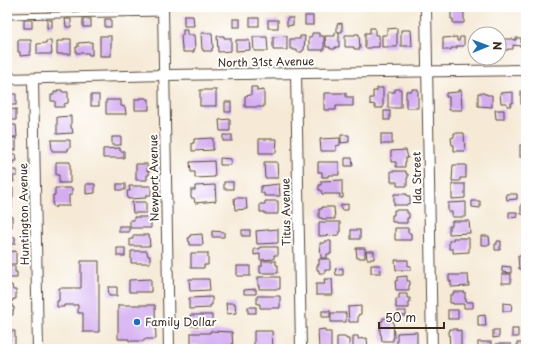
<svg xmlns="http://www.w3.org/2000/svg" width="533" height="356" viewBox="0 0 533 356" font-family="'Playpen Sans',sans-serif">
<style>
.building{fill:#d4adf1}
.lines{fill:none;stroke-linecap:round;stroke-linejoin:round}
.lane-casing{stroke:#57473a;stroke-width:7}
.street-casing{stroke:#57473a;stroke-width:12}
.lane{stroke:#fff;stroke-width:5}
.street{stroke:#fff;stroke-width:10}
.poi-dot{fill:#1f6fb2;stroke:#fff;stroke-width:1.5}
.labels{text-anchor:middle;stroke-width:4;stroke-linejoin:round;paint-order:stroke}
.street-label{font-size:11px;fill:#3b2a1e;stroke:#fff}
.poi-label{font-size:11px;fill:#3b2a1e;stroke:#fff;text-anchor:start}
</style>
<rect width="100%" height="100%" fill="#fff"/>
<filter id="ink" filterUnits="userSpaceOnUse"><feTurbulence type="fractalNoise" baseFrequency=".025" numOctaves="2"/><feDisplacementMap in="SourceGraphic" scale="8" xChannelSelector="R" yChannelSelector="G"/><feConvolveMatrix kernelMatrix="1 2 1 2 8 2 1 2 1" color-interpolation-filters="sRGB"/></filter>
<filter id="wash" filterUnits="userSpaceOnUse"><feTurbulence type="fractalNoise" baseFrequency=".012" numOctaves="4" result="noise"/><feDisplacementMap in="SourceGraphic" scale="16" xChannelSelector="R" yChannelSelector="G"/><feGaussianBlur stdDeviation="0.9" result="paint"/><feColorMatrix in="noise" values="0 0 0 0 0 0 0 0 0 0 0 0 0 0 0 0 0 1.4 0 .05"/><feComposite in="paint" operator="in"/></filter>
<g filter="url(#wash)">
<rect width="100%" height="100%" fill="#f6ead7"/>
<g id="blocks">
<g class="building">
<polygon points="451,9 464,9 464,23 453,23 453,19 451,19"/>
<polygon points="184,16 193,16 194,26 184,26"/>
<rect x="305" y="16" width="8" height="9"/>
<rect x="250" y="18" width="9" height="8"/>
<polygon points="287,18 293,18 293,25 287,26"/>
<polygon points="65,19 71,19 71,27 66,27"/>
<rect x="83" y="19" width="8" height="8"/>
<rect x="105" y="19" width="6" height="8"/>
<rect x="233" y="19" width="7" height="8"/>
<rect x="24" y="20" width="8" height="8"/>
<rect x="47" y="20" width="5" height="8"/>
<rect x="268" y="20" width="10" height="8"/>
<polygon points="342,23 342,32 337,32 337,24"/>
<polygon points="370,28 375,28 375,35 379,35 379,47 371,47 371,48 365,48 365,33 370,33"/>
<polygon points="397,28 397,47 382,47 382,35 387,35 387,29"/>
<polygon points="183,30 187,30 187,35 194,35 195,49 194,49 194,52 183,52 183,49 182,49 181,35 183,35"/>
<polygon points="401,30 411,30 412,46 401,46"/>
<polygon points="339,32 339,47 335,47 335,49 330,49 330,47 326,47 325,36 335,36 335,33"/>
<polygon points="201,33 212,33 213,48 212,48 212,51 203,51 203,49 202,49"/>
<polygon points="312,33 319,33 319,36 324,36 324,50 309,50 309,37 312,36"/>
<polygon points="355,34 359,34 360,49 354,49 354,47 345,47 345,35 355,35"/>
<rect x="100" y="36" width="11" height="20"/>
<polygon points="217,36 224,36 224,38 231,38 231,51 218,52"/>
<polygon points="287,36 287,50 273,50 273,37"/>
<polygon points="300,36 305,36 304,50 303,50 302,52 297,52 297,50 293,50 293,49 290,49 290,39 300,39"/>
<polygon points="253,37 267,37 268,51 254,51"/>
<polygon points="457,37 457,41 459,41 460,37 464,37 464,46 457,46 457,48 451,48 451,50 443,50 443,38"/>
<polygon points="470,38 474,38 475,39 475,49 470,49"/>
<polygon points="516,38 521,38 521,46 513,45 513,49 508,49 508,50 499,50 499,39 513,39 513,40 516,40"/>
<polygon points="64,39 71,39 71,54 57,54 57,41 64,41"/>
<polygon points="18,40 31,40 31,52 30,52 30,55 20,56 20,52 18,52"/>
<polygon points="236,40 249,40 250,50 236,51"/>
<polygon points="46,41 51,41 52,54 37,54 37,44 46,43"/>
<polygon points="92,42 92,55 89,55 88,53 76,53 76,47 78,47 78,43"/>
<polygon points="251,87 257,87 257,91 264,90 264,107 245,107 245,96 251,95"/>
<polygon points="377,88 383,88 383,108 375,108 375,105 370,104 370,98 373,98 373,91 377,91"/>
<polygon points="395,89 401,89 401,108 388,108 388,92 395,92"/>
<polygon points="412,89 418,89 418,108 406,108 406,91 412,91"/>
<polygon points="57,90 62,90 62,92 68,92 68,103 64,104 64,107 55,107 55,101 51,101 51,95 54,95 54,92 57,92"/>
<rect x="200" y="90" width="16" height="16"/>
<polygon points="458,90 461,90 462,110 449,110 449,97 446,97 446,93 458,92"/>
<rect x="521" y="91" width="5" height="13"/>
<polygon points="513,92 513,103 511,103 511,106 507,106 507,103 501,103 500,93"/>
<polygon points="324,93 346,93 346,97 353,97 353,106 336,106 336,110 324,110"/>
<polygon points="478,93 484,93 484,94 487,94 487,95 492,95 492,107 478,106"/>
<rect x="7" y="94" width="9" height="11"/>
<rect x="91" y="95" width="8" height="11"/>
<polygon points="140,98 146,98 146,99 149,99 149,110 135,110 135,99 140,99"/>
<polygon points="106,100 121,100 121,106 125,107 126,114 106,114"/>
<rect x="225" y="102" width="6" height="10"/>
<polygon points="16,109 16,120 7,120 7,110"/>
<polygon points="495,110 504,110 504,119 496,119"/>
<rect x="384" y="111" width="6" height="9"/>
<polygon points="71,116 71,128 72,128 73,133 57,134 57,117"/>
<polygon points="230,119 230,131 220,131 219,120"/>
<polygon points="7,125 16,125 17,137 7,137"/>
<polygon points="454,133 464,133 465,151 454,151 454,145 452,145 451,138 454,137"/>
<rect x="381" y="134" width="11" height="10"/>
<rect x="223" y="135" width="9" height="6"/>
<polygon points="341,135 349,135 349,142 341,143"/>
<rect x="112" y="137" width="9" height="8"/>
<rect x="7" y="138" width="9" height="12"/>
<polygon points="213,138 213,150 192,151 192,143 194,143 194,139"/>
<polygon points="340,138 340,145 336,146 336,151 321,151 320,139"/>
<polygon points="259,139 277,139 276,153 259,153"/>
<polygon points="51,140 70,140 70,148 68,148 68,151 52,151"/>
<rect x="520" y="145" width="6" height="12"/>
<polygon points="120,148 120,151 124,151 124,158 103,158 103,149"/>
<polygon points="406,150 408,158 406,158 406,162 405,162 405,167 396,167 396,162 391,162 391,151"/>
<polygon points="7,154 16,154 17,161 13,161 13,165 7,166"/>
<polygon points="220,158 231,159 231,165 220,165"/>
<polygon points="345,158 352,158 353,166 345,166"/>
<polygon points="214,161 215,177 195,178 195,172 191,172 190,162"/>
<polygon points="56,162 70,162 70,183 59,183 59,175 56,175"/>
<polygon points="264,162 277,162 278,178 265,178"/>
<polygon points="318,162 339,162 339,175 328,175 328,177 322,177 322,172 318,172"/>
<polygon points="136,164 147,164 147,171 149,171 149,175 147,175 147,180 136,180"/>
<polygon points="453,165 466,165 466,178 460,178 460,181 452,181"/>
<polygon points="7,170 17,170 17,176 13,176 14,182 7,182"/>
<polygon points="391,171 406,171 406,174 408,174 408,178 407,178 407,186 397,186 397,182 391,182"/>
<polygon points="342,180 342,194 343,194 343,198 340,198 340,194 322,194 321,190 319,190 319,185 321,185 321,181"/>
<rect x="224" y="182" width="9" height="7"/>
<polygon points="86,184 95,184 95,193 86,194"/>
<rect x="117" y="184" width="8" height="6"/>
<polygon points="279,184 280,196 264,196 264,193 261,193 261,186"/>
<polygon points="452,184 465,184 465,198 452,199"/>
<polygon points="215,185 216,201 195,203 194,198 191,198 191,190 195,190 195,186"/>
<polygon points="129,186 151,186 151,195 146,195 146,198 128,199 127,191 130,191"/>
<polygon points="7,188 13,188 13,198 12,198 12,208 7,208"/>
<polygon points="55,188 72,188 72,195 69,195 69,206 56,206 55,208 52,204 53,203 53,195 55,195"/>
<polygon points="394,194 407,194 407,196 410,196 410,203 407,204 407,205 394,205"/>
<polygon points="506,194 517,194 517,199 507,200"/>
<polygon points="234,198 246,198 247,209 235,210"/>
<polygon points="265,201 278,201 278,214 265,214 265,212 260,212 260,204 265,204"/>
<polygon points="472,201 480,201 480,208 472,207"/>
<polygon points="524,201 526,201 526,214 521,214 521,204 525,204"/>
<polygon points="132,202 146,202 146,213 133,213"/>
<polygon points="466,202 466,217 452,217 452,212 448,212 448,203"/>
<polygon points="348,204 348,210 341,210 341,205"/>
<polygon points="322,207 334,207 335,219 322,219 322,218 319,218 319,209 322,209"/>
<polygon points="394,210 407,210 407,213 409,213 409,218 407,218 407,223 396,223 396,222 392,222 392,215 394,215"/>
<polygon points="7,212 9,212 9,216 12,216 12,227 7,227"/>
<polygon points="509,212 517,212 517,217 509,218"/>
<polygon points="134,217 151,217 151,228 130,228 130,220 134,220"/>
<polygon points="452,221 469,221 470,233 449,234 449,226 452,226"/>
<polygon points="319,222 340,222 340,233 339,233 339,235 319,236"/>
<rect x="119" y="226" width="10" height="6"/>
<polygon points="395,228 408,228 408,233 411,233 411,240 395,240"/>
<polygon points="278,229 278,243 257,244 256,231"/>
<rect x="242" y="230" width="8" height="6"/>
<rect x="351" y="230" width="9" height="9"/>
<polygon points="212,231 224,232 224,237 212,237"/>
<polygon points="7,234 11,234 11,237 15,237 15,244 11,244 11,248 7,248"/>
<polygon points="202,234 203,245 190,245 190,242 189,242 188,238 190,238 190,235"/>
<polygon points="133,235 149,235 150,246 130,246 130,239 133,239"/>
<polygon points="481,236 489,236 490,245 481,245"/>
<polygon points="453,238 469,238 469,252 453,253 453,249 449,249 449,241 453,240"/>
<polygon points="325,241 331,241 331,254 327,254 327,258 321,258 320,243 325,243"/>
<polygon points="497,241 501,241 501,247 500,247 500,250 495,250 495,244 497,244"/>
<polygon points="260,247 278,247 278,255 274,255 274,259 260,260 260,254 254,255 254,249 260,249"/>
<rect x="117" y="248" width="8" height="8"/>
<polygon points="356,248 365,248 365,258 357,258"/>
<polygon points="16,251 16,264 7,264 7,252"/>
<polygon points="131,251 147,251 148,256 150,256 150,263 131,263"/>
<polygon points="366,251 374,251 374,259 367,259"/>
<polygon points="191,253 208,253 208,265 204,265 204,268 191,268"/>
<polygon points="518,256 526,256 526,269 519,269"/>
<polygon points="319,259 330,259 330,270 325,270 325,273 319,273 319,270 317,270 317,265 319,265"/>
<polygon points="395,260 408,260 408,266 411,266 411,270 396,270"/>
<polygon points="81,261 99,261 99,332 83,332 83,313 78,313 78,305 64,305 64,307 57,307 57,301 59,301 59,288 81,288"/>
<polygon points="262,261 276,261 276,265 278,265 278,273 260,273 260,266 262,266"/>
<polygon points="371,265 380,265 381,273 371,273"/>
<polygon points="7,266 15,266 15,272 17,272 17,278 7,278"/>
<rect x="237" y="266" width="13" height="10"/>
<polygon points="502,266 511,267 511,273 502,272"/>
<polygon points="343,268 343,275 336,275 335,269"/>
<rect x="502" y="274" width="9" height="9"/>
<polygon points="449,275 468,275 469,286 451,287 451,281 449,281"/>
<polygon points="407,276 407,281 410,281 410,285 409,285 409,290 396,290 395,281 397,281 397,277"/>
<polygon points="258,277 280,277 280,289 259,289 259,286 258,286"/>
<polygon points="151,279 151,292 129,292 129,280"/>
<polygon points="189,279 209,279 210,290 190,291"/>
<polygon points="324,279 332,279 333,295 316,295 316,284 325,284"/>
<polygon points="7,285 12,285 13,290 16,290 16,299 13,299 13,301 7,301"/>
<polygon points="108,287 117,287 117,296 109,296"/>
<polygon points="256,289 256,294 244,294 244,290"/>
<polygon points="453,292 465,292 465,299 466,299 466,302 473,302 473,308 464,308 464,304 453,304 453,303 450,303 450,295 453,295"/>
<polygon points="399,294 407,294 407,298 410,298 410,302 409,302 409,308 396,308 396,299 399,299"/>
<polygon points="257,296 280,296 280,308 260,308 260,304 257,304"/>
<polygon points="212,297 212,305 210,305 210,308 189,309 189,298"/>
<polygon points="226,303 235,303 236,313 227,314"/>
<polygon points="503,303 512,304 511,311 503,311"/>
<polygon points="7,304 12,304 12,307 14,307 14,310 13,310 13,315 7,315"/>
<polygon points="118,305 155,305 156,339 144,339 144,341 129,341 129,339 118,339"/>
<polygon points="361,306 361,314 358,315 358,322 349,322 348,307"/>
<rect x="248" y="307" width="8" height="6"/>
<rect x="448" y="310" width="10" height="9"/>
<rect x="322" y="311" width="8" height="6"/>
<rect x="398" y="311" width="8" height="5"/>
<rect x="331" y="313" width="15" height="9"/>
<polygon points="190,315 212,315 212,322 210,322 210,326 190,326"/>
<polygon points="485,315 486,326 478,326 478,316"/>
<polygon points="383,318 393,318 394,338 393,338 393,341 382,341 381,334 380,334 380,328 381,328 381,321 383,321"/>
<polygon points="325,329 325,332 331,332 331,349 319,349 318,330"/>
<polygon points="450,329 457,329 457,331 461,330 461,347 460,347 460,349 450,349 449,331 450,331"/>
<rect x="512" y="329" width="6" height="8"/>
<polygon points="493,330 499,330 499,337 493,338"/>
<polygon points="7,331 15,331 15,345 12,345 12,349 7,349"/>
<polygon points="210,331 232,332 233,349 199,349 199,345 191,345 191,333 210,333"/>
<polygon points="254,331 272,331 273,349 254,349"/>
<polygon points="417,332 417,349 397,349 397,333"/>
<polygon points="353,336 358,336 358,339 367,338 368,349 353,349"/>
<polygon points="337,337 346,337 346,339 349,339 349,349 337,349"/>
<rect x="478" y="342" width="13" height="7"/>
<rect x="517" y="343" width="9" height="6"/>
<polygon points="496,344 511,344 512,349 497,349"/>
</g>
</g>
</g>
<g filter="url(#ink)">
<use href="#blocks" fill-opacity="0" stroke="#57473a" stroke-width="1"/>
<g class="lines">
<g class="lane-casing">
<polyline id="lane" points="7,16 163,13"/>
</g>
<g class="street-casing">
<g id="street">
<polyline points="163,7 169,349"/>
<polyline points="426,7 432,349"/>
<polyline points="296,74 301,349"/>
<polyline points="7,79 165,75 526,70"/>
<polyline points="33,79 38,349"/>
</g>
</g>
<use href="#lane" class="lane"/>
<use href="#street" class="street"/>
</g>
</g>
<circle class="poi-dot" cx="137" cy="322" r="4"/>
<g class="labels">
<g class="street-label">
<text transform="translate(266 62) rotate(-1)" y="4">North 31st Avenue</text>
<text transform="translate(154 178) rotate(-91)" y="4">Newport Avenue</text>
<text transform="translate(417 178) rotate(-91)" y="4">Ida Street</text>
<text transform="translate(286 212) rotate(-91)" y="4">Titus Avenue</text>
<text transform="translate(24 214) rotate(-91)" y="4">Huntington Avenue</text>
</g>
<g class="poi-label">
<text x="145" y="326">Family Dollar</text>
</g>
</g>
<rect width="533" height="356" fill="none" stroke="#fff" stroke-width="24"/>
<g transform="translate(487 46) rotate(89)"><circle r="19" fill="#ffffff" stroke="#b1aaa5"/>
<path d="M0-3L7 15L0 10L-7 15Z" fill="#1f6fb2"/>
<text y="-6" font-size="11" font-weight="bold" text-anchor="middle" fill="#3b2a1e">N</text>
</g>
<path d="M379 322v6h65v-6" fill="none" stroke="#3b2a1e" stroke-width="2"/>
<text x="385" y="322" font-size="12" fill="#3b2a1e" stroke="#ffffff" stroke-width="3" paint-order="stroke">50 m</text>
</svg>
